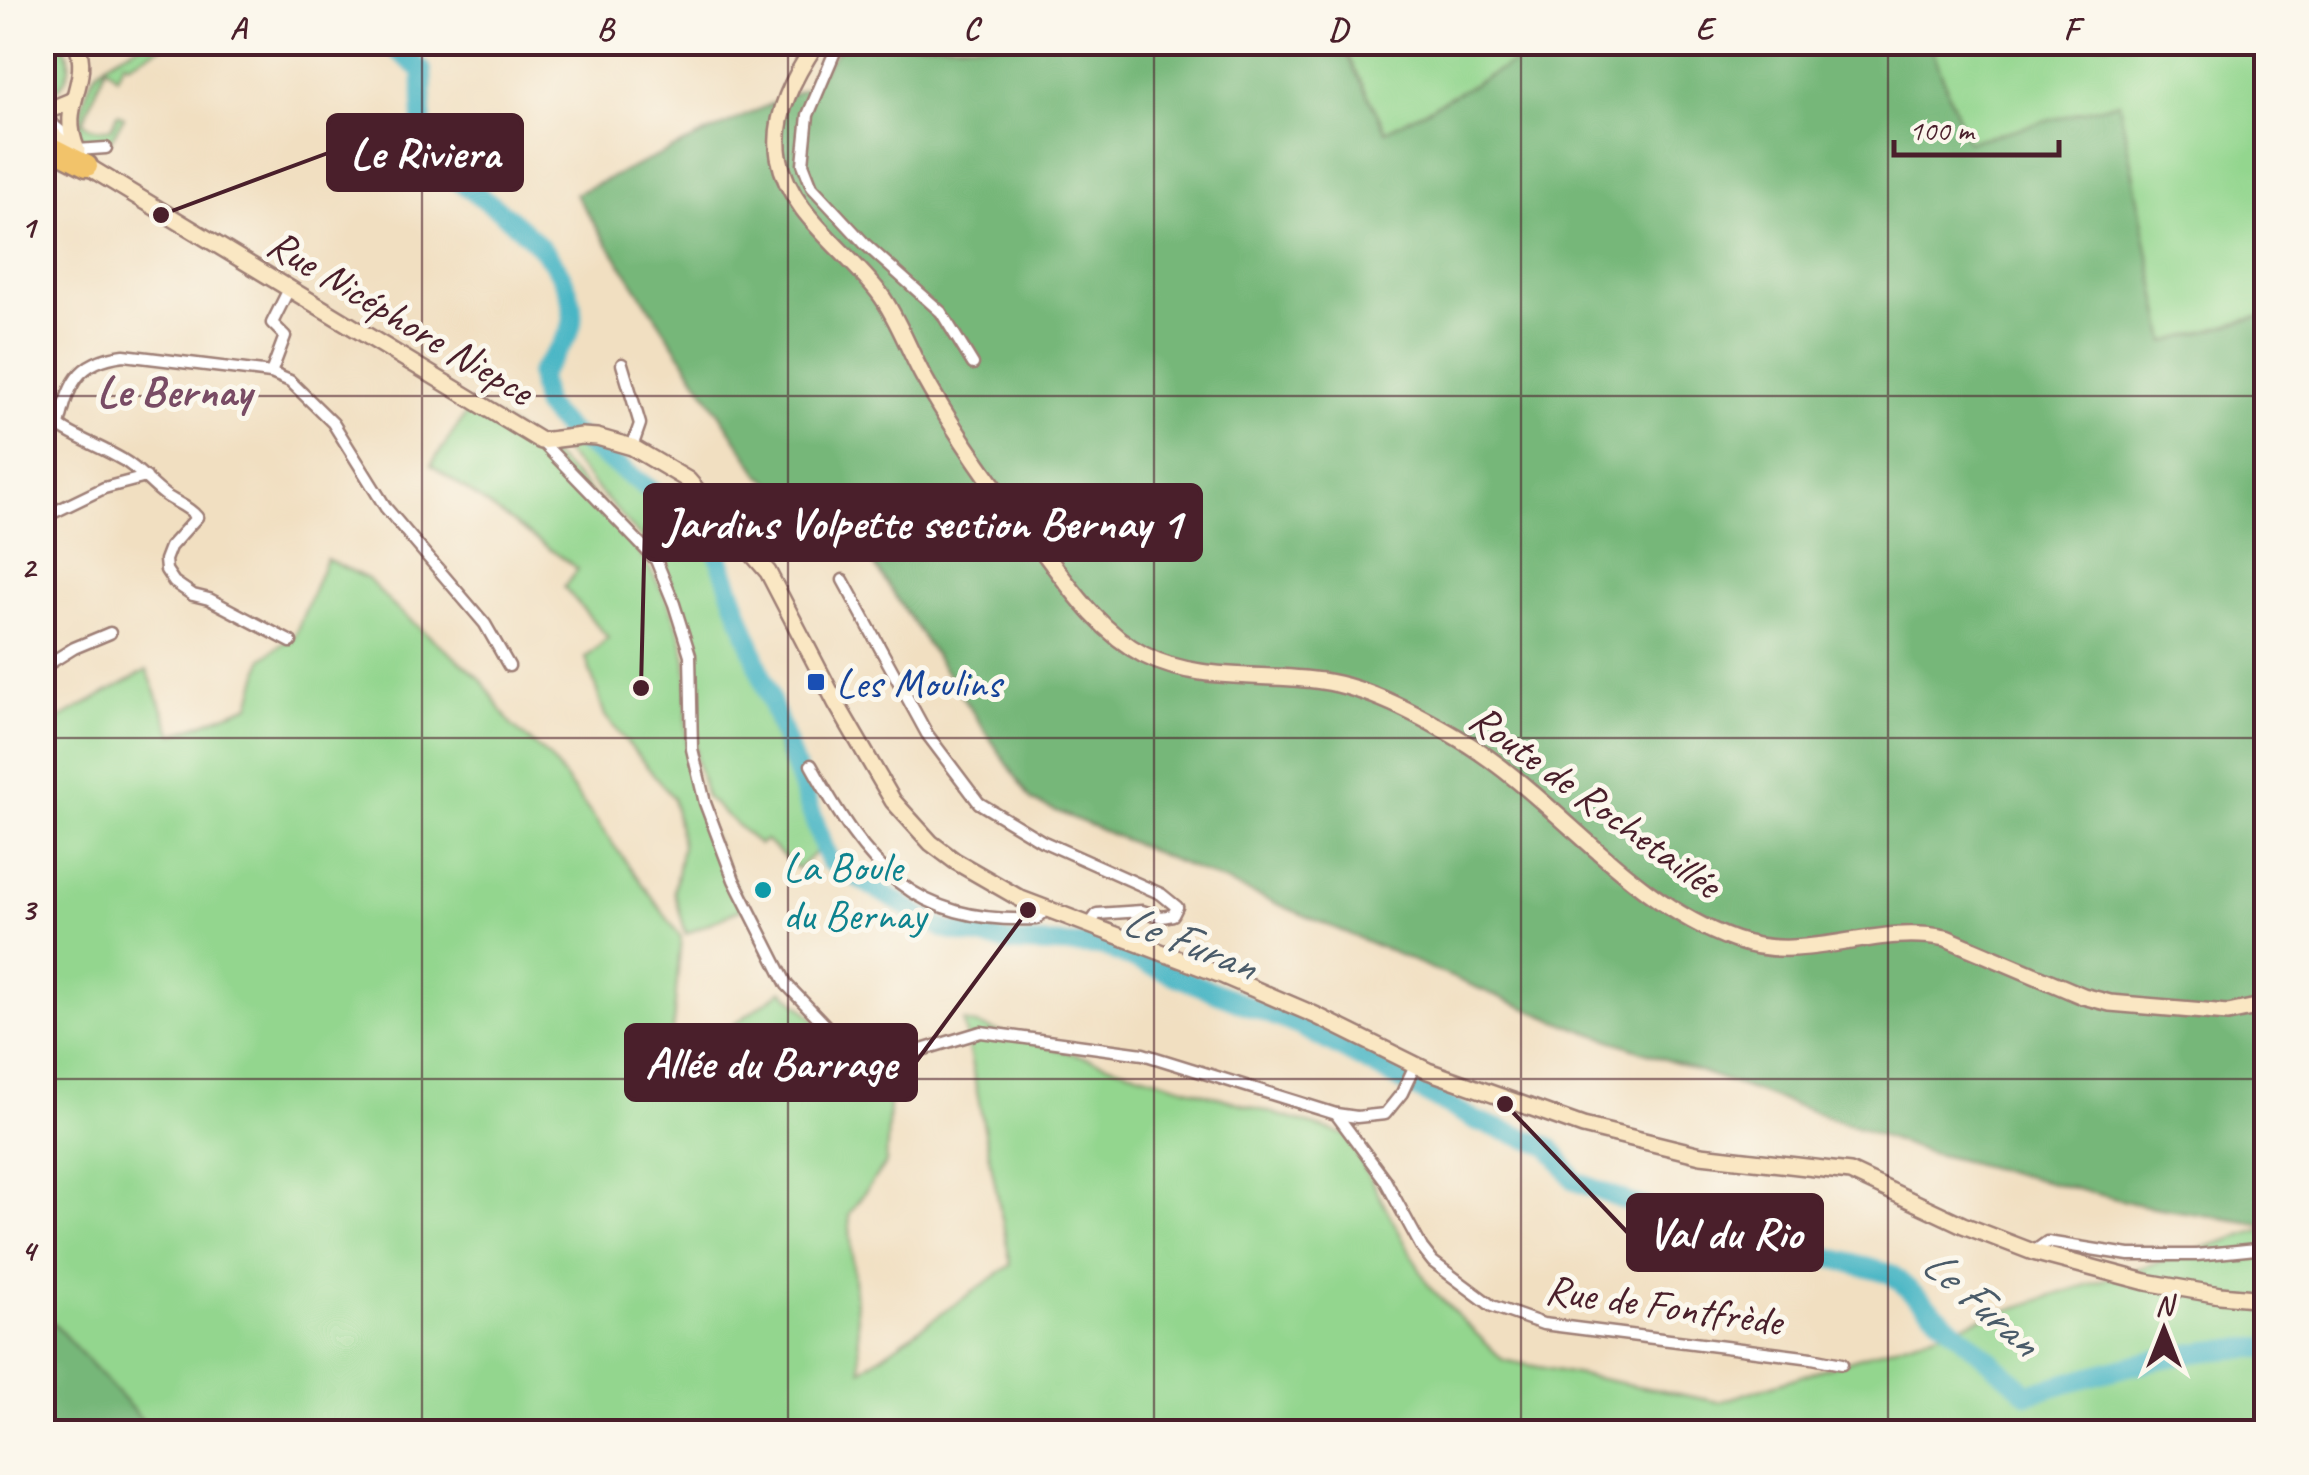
<svg xmlns="http://www.w3.org/2000/svg" width="2309" height="1475" viewBox="0 0 2309 1475" font-family="Caveat,sans-serif">
<style>
.green{fill:#93d68e;stroke:#6e7a5c;stroke-width:2.5}
.forest{fill:#76b779;stroke:#606b52;stroke-width:2.5}
.lines{fill:none;stroke-linecap:round;stroke-linejoin:round}
.river{stroke:#49b6c5;stroke-width:20}
.street-casing{stroke:#9e7f76;stroke-width:15}
.secondary-casing{stroke:#9e7f76;stroke-width:20}
.highway-casing{stroke:#9e7f76;stroke-width:25}
.street{stroke:#fff;stroke-width:10}
.secondary{stroke:#fae7c3;stroke-width:15}
.highway{stroke:#f2c36a;stroke-width:20}
.grid{fill:none;stroke:#4a1f2b;stroke-width:2.5;stroke-opacity:0.55}
.transit-dot{fill:#1a4fb4;stroke:#fbf7ec;stroke-width:4}
.culture-dot{fill:#0f9aa8;stroke:#fbf7ec;stroke-width:4}
.labels{text-anchor:middle;stroke-width:10;stroke-linejoin:round;paint-order:stroke}
.street-label{font-size:42px;fill:#4a1f2b;stroke:#fbf7ec}
.transit-label{font-size:42px;fill:#164399;stroke:#fbf7ec;text-anchor:start}
.culture-label{font-size:42px;fill:#0d838f;stroke:#fbf7ec;text-anchor:start}
.neighbourhood-label{font-size:45px;font-weight:bold;fill:#794c65;stroke:#fbf7ec}
.water-label{font-size:45px;font-style:italic;fill:#4a5b69;stroke:#fbf7ec}
.leader{fill:none;stroke:#4a1f2b;stroke-width:4}
.callout-dot{fill:#4a1f2b;stroke:#fbf7ec;stroke-width:4}
.callout{fill:#4a1f2b;stroke:#4a1f2b;stroke-width:4}
.callout-label{font-size:45px;text-anchor:middle;font-weight:bold;fill:#fff}
.neatline{fill:none;stroke:#4a1f2b;stroke-width:4}
.grid-label{font-size:32px;text-anchor:middle;font-weight:bold;fill:#4a1f2b}
</style>
<rect width="100%" height="100%" fill="#fbf7ec"/>
<filter id="ink" filterUnits="userSpaceOnUse"><feTurbulence type="fractalNoise" baseFrequency=".01" numOctaves="2"/><feDisplacementMap in="SourceGraphic" scale="20" xChannelSelector="R" yChannelSelector="G"/><feConvolveMatrix kernelMatrix="1 2 1 2 8 2 1 2 1" color-interpolation-filters="sRGB"/></filter>
<filter id="wash" filterUnits="userSpaceOnUse"><feTurbulence type="fractalNoise" baseFrequency=".0048" numOctaves="4" result="noise"/><feDisplacementMap in="SourceGraphic" scale="40" xChannelSelector="R" yChannelSelector="G"/><feGaussianBlur stdDeviation="2.25" result="paint"/><feColorMatrix in="noise" values="0 0 0 0 0 0 0 0 0 0 0 0 0 0 0 0 0 1.4 0 .05"/><feComposite in="paint" operator="in"/></filter>
<g filter="url(#wash)">
<rect width="100%" height="100%" fill="#f1dfc1"/>
<g class="green">
<path d="M43 42 62 43C76 64 68 88 44 96Z"/>
<path d="M142 43H169L128 64 124 61 117 77 106 66 83 122C90 129 102 130 111 128L118 114 124 117 109 143 87 142 81 137C76 121 88 79 100 68 111 57 129 50 142 43Z"/>
<polygon points="1341,43 1552,43 1386,131"/>
<polygon points="1930,43 2266,43 2266,315 2166,343 2119,103 1967,143"/>
<path d="M473 404C494 417 518 429 538 444 598 492 675 582 686 659 690 687 685 716 687 743 692 801 720 856 745 907L686 934 674 891 682 845 673 798 605 716 586 658 608 638 564 587 578 569 431 465Z"/>
<polygon points="574,444 676,513 709,539 782,760 803,800 819,849 798,869 765,840 759,845 706,797 696,759 693,647 675,592 657,556 564,452 567,445"/>
<polygon points="326,559 368,579 391,604 481,679 511,725 550,758 681,937 668,1082 697,1050 783,990 833,1036 891,1070 886,1163 849,1214 861,1370 1011,1265 963,1021 1346,1135 1430,1288 1503,1360 1719,1402 2266,1228 2266,1432 153,1432 43,1312 43,728 147,670 173,735 250,705 263,658 295,635"/>
</g>
<g class="forest">
<polygon points="1552,42 1930,43 1967,142 2119,102 2166,342 2266,315 2266,1225 2141,1205 1927,1152 1554,1020 1032,801 861,545 760,475 575,194 810,86 843,43 1341,43 1386,131"/>
<polygon points="42,1312 43,1312 153,1432 50,1432 43,1417"/>
</g>
<g class="lines">
<path class="river" d="M387 42 422 70C425 101 418 129 424 159 473 192 581 253 572 323 570 339 548 361 539 375L544 406 569 432 710 532 829 861 946 930 1012 943 1102 946 1301 1027 1477 1121 1550 1147 1575 1181 1633 1204 1891 1274 2028 1394C2104 1372 2186 1346 2266 1348"/>
</g>
</g>
<g filter="url(#ink)">
<g class="lines">
<g class="street-casing">
<g id="street">
<polyline points="839,42 808,115 803,164 812,187 865,244 941,312 973,364"/>
<polyline points="42,115 73,142"/>
<polyline points="77,150 106,148"/>
<polyline points="622,364 640,424 632,447"/>
<polyline points="271,373 285,336 272,323 289,289"/>
<path d="M42 412C64 435 95 443 123 460 139 469 150 484 165 495 176 503 188 506 197 517L170 547 165 560 166 570 174 582 193 595 209 599 291 642"/>
<path d="M58 429C69 385 75 361 124 355L271 373 290 381 333 423 386 508 485 624 509 666"/>
<polyline points="541,441 656,560 674,604 690,655 692,749 705,803 734,880 787,985 830,1030 863,1051 882,1056 915,1052 981,1032 1143,1054 1336,1114 1385,1180 1422,1248 1433,1262 1492,1306 1543,1324 1812,1358 1842,1364"/>
<polyline points="42,518 104,488 146,477"/>
<polyline points="843,580 927,734 979,803 1042,841 1161,894 1177,907 1173,915 1162,917 1142,911 1097,914 1090,924"/>
<polyline points="42,668 74,648 110,633"/>
<path d="M811 765C867 866 912 924 1036 919L1047 909"/>
<polyline points="1336,1114 1357,1117 1385,1114 1402,1093 1415,1065"/>
<polyline points="2033,1252 2047,1242 2129,1255 2197,1255 2266,1248"/>
</g>
</g>
<g class="secondary-casing">
<g id="secondary">
<path d="M76 42C93 84 57 104 77 150"/>
<path d="M817 42C795 75 772 116 779 157 789 214 847 250 880 294 897 317 908 348 922 374 956 436 998 494 1042 550 1071 589 1100 632 1144 655 1199 683 1264 672 1322 681 1369 688 1417 714 1458 738 1557 797 1624 900 1735 940 1805 965 1873 923 1946 938L2083 996 2110 1003 2228 1013 2266 1005"/>
<polyline points="42,113 71,101"/>
<polyline points="42,125 87,166 541,441 582,436 597,437 632,447 688,480 768,572 836,703 893,801 931,843 955,861 1021,899 1224,976 1315,1015 1428,1071 1583,1126 1701,1155 1850,1172 1963,1225 2033,1252 2146,1282 2220,1295 2266,1299"/>
</g>
</g>
<g class="highway-casing">
<polyline id="highway" points="42,143 87,166"/>
</g>
<use href="#street" class="street"/>
<use href="#secondary" class="secondary"/>
<use href="#highway" class="highway"/>
</g>
</g>
<path class="grid" d="M422 42V1432M788 42V1432M1154 42V1432M1521 42V1432M1888 42V1432M42 396H2266M42 738H2266M42 1079H2266"/>
<rect class="transit-dot" x="806" y="672" width="20" height="20" rx="5"/>
<circle class="culture-dot" cx="763" cy="890" r="10"/>
<g class="labels">
<g class="street-label">
<text transform="translate(401 316) rotate(31)" y="15">Rue Nicéphore Niepce</text>
<text transform="translate(1596 800) rotate(36)" y="15">Route de Rochetaillée</text>
<text transform="translate(1664 1304) rotate(8)" y="15">Rue de Fontfrède</text>
</g>
<g class="transit-label">
<text x="836" y="697">Les Moulins</text>
</g>
<g class="culture-label">
<text x="783" y="881">La Boule<tspan x="783" dy="48">du Bernay</tspan></text>
</g>
<g class="neighbourhood-label">
<text x="174" y="406">Le Bernay</text>
</g>
<g class="water-label">
<text transform="translate(1190 941) rotate(21)" y="16">Le Furan</text>
<text transform="translate(1982 1301) rotate(41)" y="16">Le Furan</text>
</g>
</g>
<path class="leader" d="M161 215L328 153M641 688L645 522M1028 910L916 1062M1505 1104L1628 1233"/>
<g class="callout-dot">
<circle cx="161" cy="215" r="10"/>
<circle cx="641" cy="688" r="10"/>
<circle cx="1028" cy="910" r="10"/>
<circle cx="1505" cy="1104" r="10"/>
</g>
<g class="callout">
<rect x="328" y="115" width="194" height="75" rx="10"/>
<rect x="645" y="485" width="556" height="75" rx="10"/>
<rect x="626" y="1025" width="290" height="75" rx="10"/>
<rect x="1628" y="1195" width="194" height="75" rx="10"/>
</g>
<g class="callout-label">
<text x="425" y="168">Le Riviera</text>
<text x="923" y="538">Jardins Volpette section Bernay 1</text>
<text x="771" y="1078">Allée du Barrage</text>
<text x="1725" y="1248">Val du Rio</text>
</g>
<rect width="2309" height="1475" fill="none" stroke="#fbf7ec" stroke-width="110"/>
<g transform="translate(2164 1330)" stroke="#fbf7ec" stroke-width="8" paint-order="stroke">
<path d="M0-8L18 38L0 25L-18 38Z" fill="#4a1f2b"/>
<text y="-15" font-size="28" font-weight="bold" text-anchor="middle" fill="#4a1f2b">N</text>
</g>
<path d="M1894 140v15h165v-15" fill="none" stroke="#4a1f2b" stroke-width="5"/>
<text x="1909" y="140" font-size="30" fill="#4a1f2b" stroke="#fbf7ec" stroke-width="8" paint-order="stroke">100 m</text>
<rect x="55" y="55" width="2199" height="1365" class="neatline"/>
<g class="grid-label">
<text x="238" y="39">A</text>
<text x="605" y="39">B</text>
<text x="971" y="39">C</text>
<text x="1338" y="39">D</text>
<text x="1704" y="39">E</text>
<text x="2071" y="39">F</text>
<text x="28" y="237">1</text>
<text x="28" y="578">2</text>
<text x="28" y="920">3</text>
<text x="28" y="1261">4</text>
</g>
</svg>
